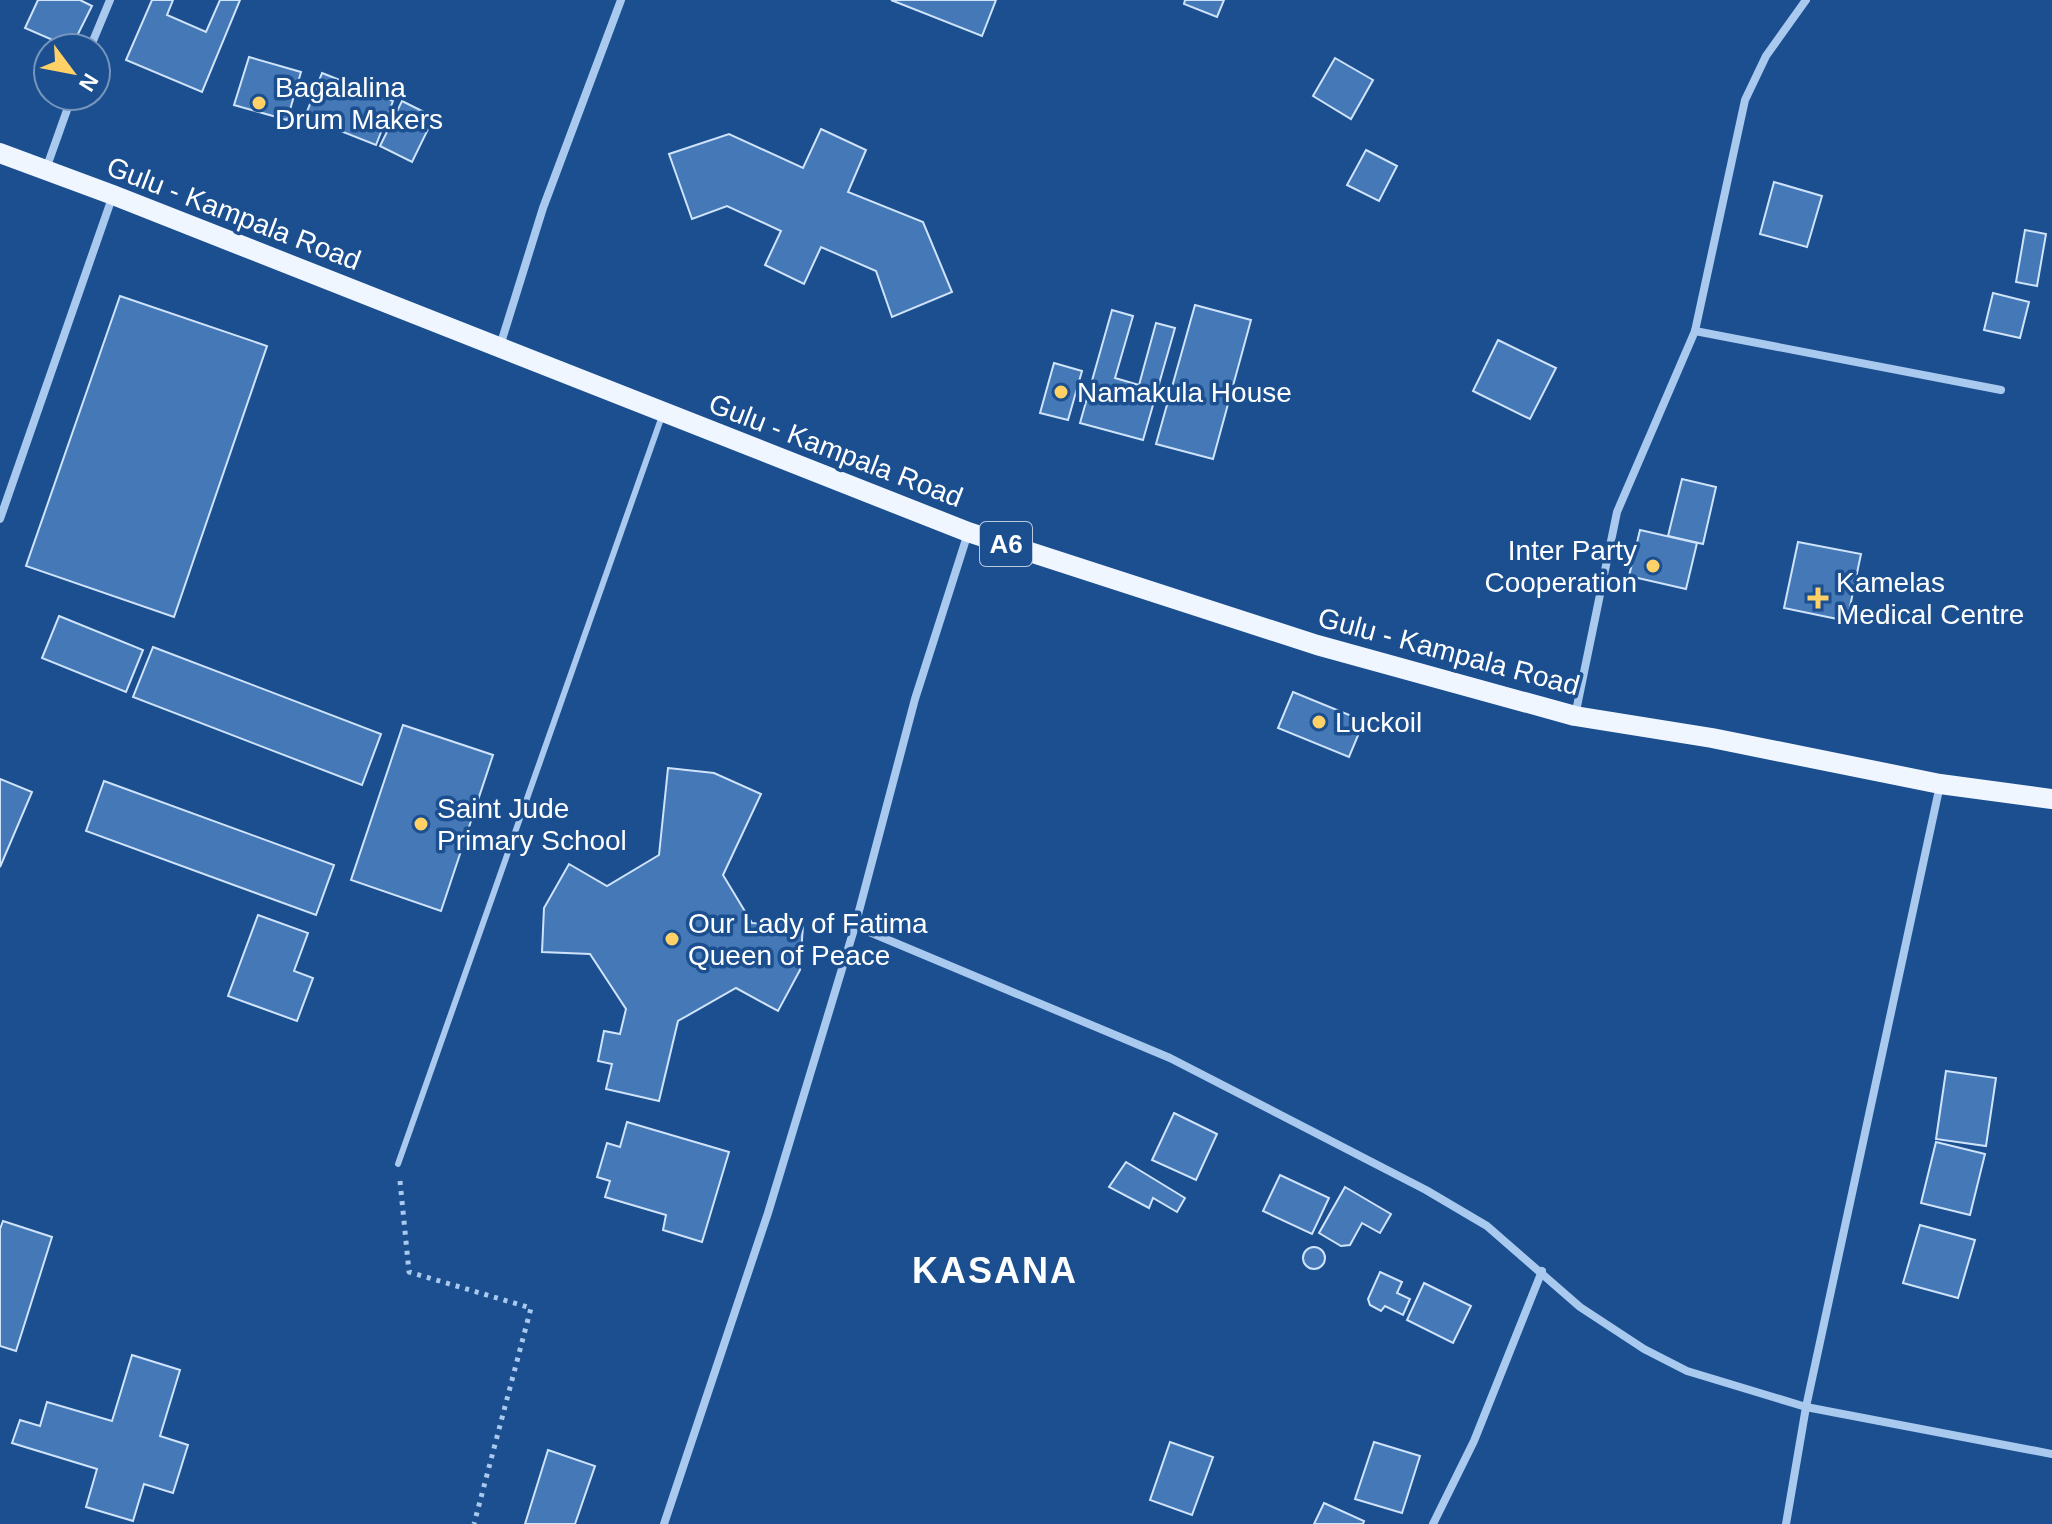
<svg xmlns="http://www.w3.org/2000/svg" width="2052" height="1524" viewBox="0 0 2052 1524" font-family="Helvetica,sans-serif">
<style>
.building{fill:#4478b7;stroke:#cfe3fa;stroke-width:2}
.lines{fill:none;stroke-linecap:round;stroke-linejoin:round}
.path{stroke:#a9c9ee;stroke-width:5;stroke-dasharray:4 6;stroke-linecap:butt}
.lane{stroke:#a9c9ee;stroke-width:6}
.street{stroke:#a9c9ee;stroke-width:8}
.primary{stroke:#f0f6ff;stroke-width:20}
.poi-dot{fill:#ffd166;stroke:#1b4f8f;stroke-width:3}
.labels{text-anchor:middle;stroke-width:7;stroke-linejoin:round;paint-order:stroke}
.shield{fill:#1b4f8f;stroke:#bbcadd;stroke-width:2}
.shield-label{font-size:26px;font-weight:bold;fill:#fff}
.poi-label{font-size:28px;fill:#fff;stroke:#1b4f8f;text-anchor:start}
.street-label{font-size:28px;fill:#fff;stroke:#1b4f8f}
.district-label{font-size:36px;font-weight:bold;letter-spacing:2px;fill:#fff;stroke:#1b4f8f}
</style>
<rect width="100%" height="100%" fill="#1b4f8f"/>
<g class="building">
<polygon points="38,0 80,0 92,6 71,48 25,28"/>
<polygon points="152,0 173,0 167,15 206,32 220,0 240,0 202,92 126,60"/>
<polygon points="891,0 996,0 982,36"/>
<polygon points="1185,0 1224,0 1217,17 1184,4"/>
<polygon points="249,57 301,72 287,120 234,105"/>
<polygon points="1335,58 1373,80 1351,119 1313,96"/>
<polygon points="322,73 393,101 376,145 305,117"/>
<polygon points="402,101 434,117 412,162 380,146"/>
<polygon points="821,129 866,150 848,192 923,222 952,292 892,317 876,271 821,247 804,284 765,265 781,231 727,206 692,219 669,154 729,134 803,168"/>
<polygon points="1366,150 1397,166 1379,201 1347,185"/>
<polygon points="1774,182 1822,196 1807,247 1760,234"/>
<polygon points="2025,230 2046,234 2037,286 2016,282"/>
<polygon points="1993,293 2029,302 2020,338 1984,330"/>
<polygon points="120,296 267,346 174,617 26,566"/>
<polygon points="1195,305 1251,320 1213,459 1156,444"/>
<polygon points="1112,310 1133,316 1115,378 1139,385 1156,323 1175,328 1143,440 1080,423"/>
<polygon points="1498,340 1556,368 1530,419 1473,391"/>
<polygon points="1054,363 1082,371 1068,420 1040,413"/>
<polygon points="1682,479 1716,487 1703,544 1668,536"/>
<polygon points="1640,530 1697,543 1686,589 1629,576"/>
<polygon points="1798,542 1861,554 1847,621 1784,608"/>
<polygon points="59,616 143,650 126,692 42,658"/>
<polygon points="153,647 381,734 362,785 133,697"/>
<polygon points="1293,692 1364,721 1349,757 1278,728"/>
<polygon points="403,725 493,755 441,911 351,880"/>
<polygon points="668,768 714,773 761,794 723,875 752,923 803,925 800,970 778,1011 736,988 678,1021 659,1101 606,1089 612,1064 598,1061 604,1031 620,1034 626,1009 590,954 542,952 544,908 569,864 607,886 659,855"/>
<polygon points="0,779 32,792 0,867"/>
<polygon points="104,781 334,865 316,915 86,831"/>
<polygon points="258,915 308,933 294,971 313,978 297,1021 228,996"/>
<polygon points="1946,1071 1996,1078 1986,1146 1936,1139"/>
<polygon points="1174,1113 1217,1134 1196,1180 1152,1160"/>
<polygon points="627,1122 729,1152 702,1242 663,1230 666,1215 605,1197 610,1181 597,1177 607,1143 620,1147"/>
<polygon points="1936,1142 1985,1154 1970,1215 1921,1203"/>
<polygon points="1126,1162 1185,1198 1177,1212 1153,1198 1149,1208 1109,1187"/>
<polygon points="1280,1175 1329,1198 1312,1234 1263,1211"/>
<polygon points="1345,1187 1391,1214 1380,1233 1362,1223 1350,1245 1341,1246 1319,1233"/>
<polygon points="3,1221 52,1237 16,1351 0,1346 0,1229"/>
<polygon points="1920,1225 1975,1240 1958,1298 1903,1283"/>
<circle cx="1314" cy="1258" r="11"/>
<polygon points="1380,1272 1402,1282 1397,1293 1410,1299 1403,1315 1385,1306 1381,1311 1370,1305 1368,1299"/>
<polygon points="1424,1283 1471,1306 1453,1343 1407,1320"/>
<polygon points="132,1355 180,1370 160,1436 188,1445 173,1493 144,1484 133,1521 86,1507 97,1469 12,1443 20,1420 40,1426 47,1402 112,1421"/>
<polygon points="1170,1442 1213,1457 1192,1515 1150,1500"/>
<polygon points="1374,1442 1420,1456 1402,1513 1355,1499"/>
<polygon points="548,1450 595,1466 575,1524 525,1524"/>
<polygon points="1324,1503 1364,1521 1363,1524 1314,1524"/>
</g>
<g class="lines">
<polyline class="path" points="400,1181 409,1272 531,1308 474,1524"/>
<polyline class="lane" points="398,1164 662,416"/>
<g class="street">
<polyline points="90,48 110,0"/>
<polyline points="46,169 72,96"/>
<polyline points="1695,331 2001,390"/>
<polyline points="500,346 543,208 621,0"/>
<polyline points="0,519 113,195"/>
<polyline points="1575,716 1617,512 1695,331 1745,100 1766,56 1806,0"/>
<polyline points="855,926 1170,1058 1426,1190 1487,1226 1580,1307 1644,1349 1687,1371 1806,1407 2052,1454"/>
<polyline points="664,1524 768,1213 855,926 915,699 968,533"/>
<polyline points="1433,1524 1474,1441 1542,1271"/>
<polyline points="1786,1524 1806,1407 1940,785"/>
</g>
<polyline class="primary" points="0,153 113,195 968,532 1317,645 1575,716 1712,738 1940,784 2052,799"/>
</g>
<g class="poi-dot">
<circle cx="259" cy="103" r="8"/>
<circle cx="1061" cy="392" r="8"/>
<circle cx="1653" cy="566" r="8"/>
<path d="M1814 586h8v8h8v8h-8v8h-8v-8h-8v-8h8z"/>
<circle cx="1319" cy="722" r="8"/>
<circle cx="421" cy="824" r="8"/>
<circle cx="672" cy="939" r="8"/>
</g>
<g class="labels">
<rect class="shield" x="980" y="522" width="52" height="44" rx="6"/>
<g class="shield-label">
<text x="1006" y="553">A6</text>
</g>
<g class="poi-label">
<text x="275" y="97">Bagalalina<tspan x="275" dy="32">Drum Makers</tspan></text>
<text x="1077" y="402">Namakula House</text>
<text x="1637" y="560" text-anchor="end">Inter Party<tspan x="1637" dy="32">Cooperation</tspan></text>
<text x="1836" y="592">Kamelas<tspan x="1836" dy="32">Medical Centre</tspan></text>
<text x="1335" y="732">Luckoil</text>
<text x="437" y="818">Saint Jude<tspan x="437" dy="32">Primary School</tspan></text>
<text x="688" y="933">Our Lady of Fatima<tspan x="688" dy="32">Queen of Peace</tspan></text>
</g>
<g class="street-label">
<text transform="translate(234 213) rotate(21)" y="10">Gulu - Kampala Road</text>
<text transform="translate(836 450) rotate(21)" y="10">Gulu - Kampala Road</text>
<text transform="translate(1449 651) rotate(15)" y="10">Gulu - Kampala Road</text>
</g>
<g class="district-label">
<text x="995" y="1283">KASANA</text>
</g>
</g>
<g transform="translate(72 72) rotate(122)"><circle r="38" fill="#1b4f8f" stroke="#7695bc" stroke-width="2"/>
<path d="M0-6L14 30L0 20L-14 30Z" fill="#ffd166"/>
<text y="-12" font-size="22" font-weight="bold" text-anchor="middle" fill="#ffffff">N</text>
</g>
</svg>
